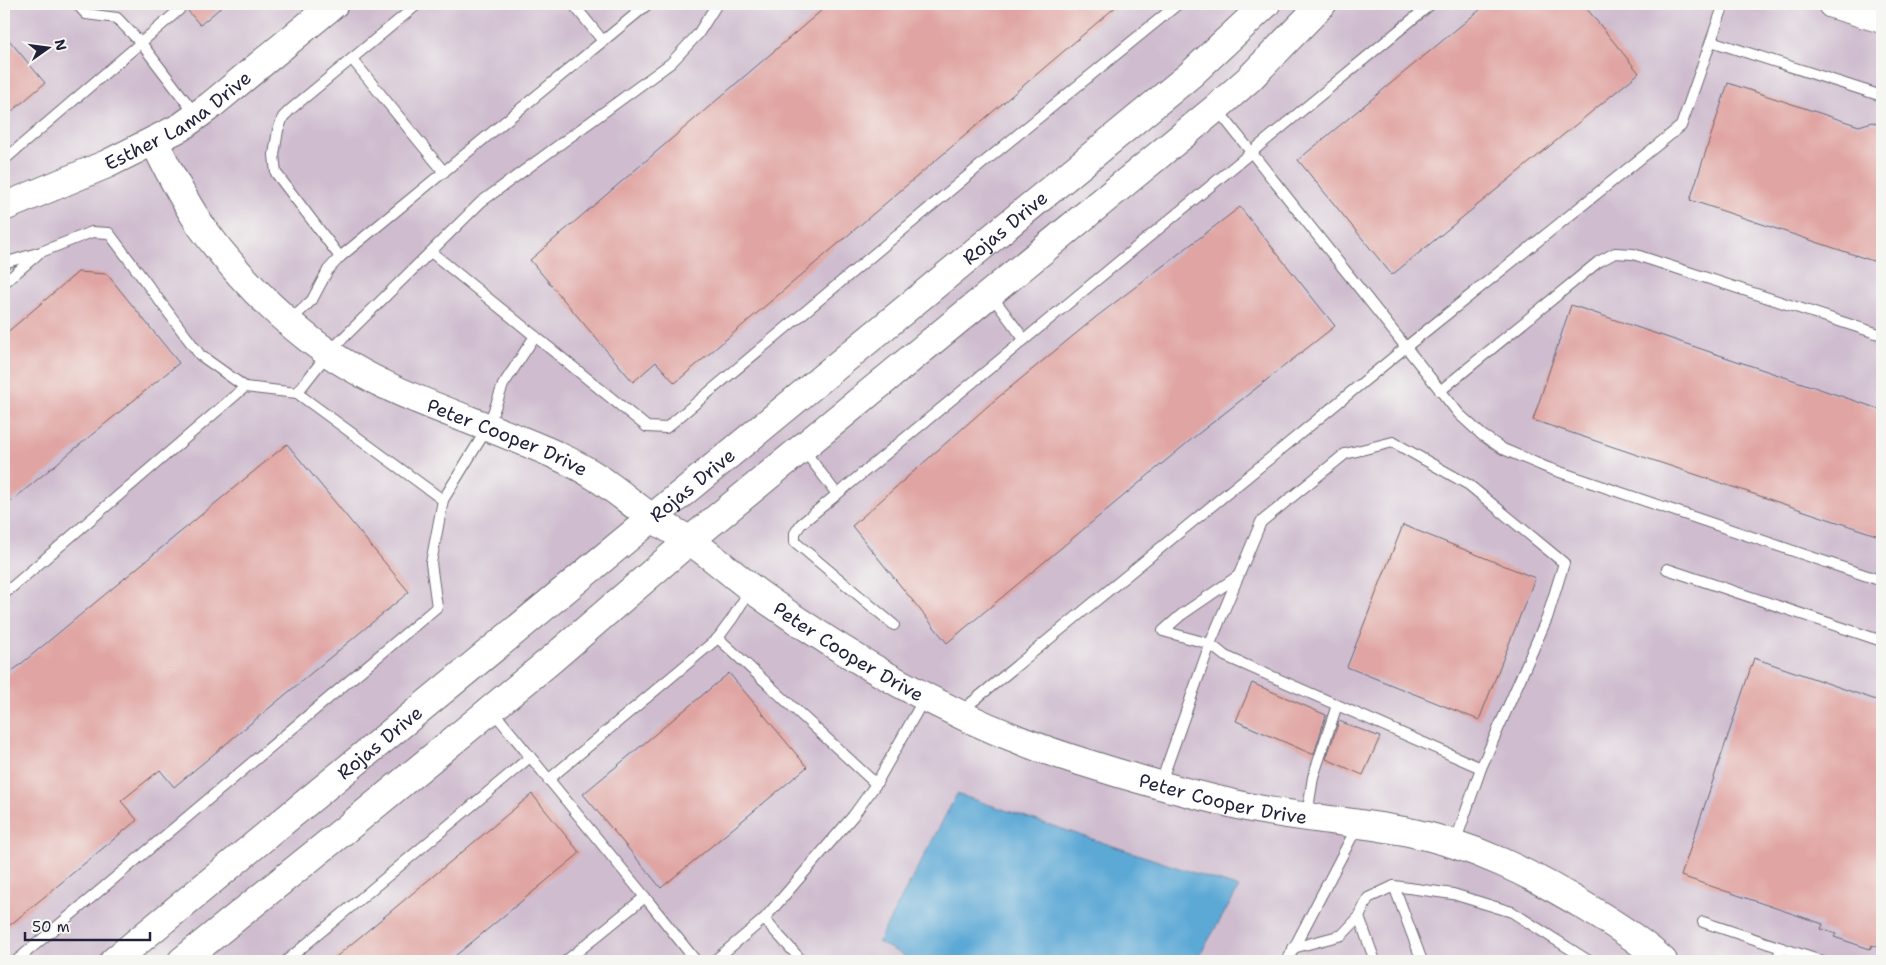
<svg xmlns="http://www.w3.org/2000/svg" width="1886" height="965" viewBox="0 0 1886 965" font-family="'Shantell Sans',sans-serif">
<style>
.industrial{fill:#cfbdcf}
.water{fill:#5da9d6;stroke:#406688}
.building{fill:#e0a4a2}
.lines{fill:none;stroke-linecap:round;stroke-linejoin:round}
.lane-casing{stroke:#6c6771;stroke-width:12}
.secondary-casing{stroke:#6c6771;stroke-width:30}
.lane{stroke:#fff;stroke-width:10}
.secondary{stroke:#fff;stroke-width:28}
.labels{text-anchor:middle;stroke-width:5;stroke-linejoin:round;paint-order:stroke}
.street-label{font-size:19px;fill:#22223b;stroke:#f6f6f2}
</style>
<rect width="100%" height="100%" fill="#f6f6f2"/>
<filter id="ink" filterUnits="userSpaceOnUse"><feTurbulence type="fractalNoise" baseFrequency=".02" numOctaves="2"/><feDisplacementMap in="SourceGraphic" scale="10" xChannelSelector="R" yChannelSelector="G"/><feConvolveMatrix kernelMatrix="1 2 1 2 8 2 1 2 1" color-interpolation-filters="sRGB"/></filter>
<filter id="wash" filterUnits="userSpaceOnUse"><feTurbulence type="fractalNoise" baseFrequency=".0096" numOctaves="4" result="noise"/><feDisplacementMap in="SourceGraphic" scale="20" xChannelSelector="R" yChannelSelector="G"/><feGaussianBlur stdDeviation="1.12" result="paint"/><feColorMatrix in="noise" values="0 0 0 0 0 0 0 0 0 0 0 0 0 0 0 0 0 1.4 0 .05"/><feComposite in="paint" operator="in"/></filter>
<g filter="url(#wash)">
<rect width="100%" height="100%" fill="#f4e6d4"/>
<polygon class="industrial" points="4,4 1869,4 1882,9 1882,961 4,961"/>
<polygon class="water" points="957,794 1239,888 1196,961 914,961 878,942"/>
<g id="blocks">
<g class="building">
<polygon points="182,4 225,4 200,25"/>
<polygon points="829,4 1119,4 675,383 656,362 633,382 530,260"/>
<polygon points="1487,4 1583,4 1639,73 1392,275 1298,160"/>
<polygon points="4,34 45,83 4,118"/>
<polygon points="1728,83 1859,126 1872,122 1882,126 1882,264 1690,200"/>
<polygon points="1240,207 1335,326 1193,438 947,643 852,526 989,405 1096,317"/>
<polygon points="78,272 107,274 179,363 4,507 4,335"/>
<polygon points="1571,305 1882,410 1882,537 1533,420"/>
<polygon points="287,444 409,592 174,787 160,770 121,801 137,820 4,930 4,678"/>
<polygon points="1403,525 1535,578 1479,720 1347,667"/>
<polygon points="1754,658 1882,702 1882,949 1872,945 1870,949 1834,937 1836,934 1821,929 1823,924 1681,876"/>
<polygon points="729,673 807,767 661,888 583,794"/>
<polygon points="1252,683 1326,715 1314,754 1312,754 1236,721"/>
<polygon points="1339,721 1380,737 1363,775 1326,759"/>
<polygon points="532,794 580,853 449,961 331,961"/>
</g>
</g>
</g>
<g filter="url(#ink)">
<use href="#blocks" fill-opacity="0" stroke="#6c6771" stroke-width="1"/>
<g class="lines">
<g class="lane-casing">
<g id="lane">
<polyline points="77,4 86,14 117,18 141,43 196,115"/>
<polyline points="573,4 603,41"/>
<polyline points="1711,41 1882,96"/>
<polyline points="352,59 444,172"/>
<polyline points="1217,109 1459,414 1482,435 1503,449 1548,468 1882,581"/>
<polyline points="4,160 179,10"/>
<polyline points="431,252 647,427 666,428 983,163 1178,4"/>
<polyline points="340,257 276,173 274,155 278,130 283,117 291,109 418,4"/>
<polyline points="4,263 41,252 92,232 109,233 200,355 245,387 297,393"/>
<polyline points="4,283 37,255"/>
<polyline points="991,295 1024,339"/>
<polyline points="290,321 312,300 328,270 340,257 648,4"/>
<polyline points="1440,391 1598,262 1615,253 1633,254 1882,335"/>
<polygon points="1393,442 1469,485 1564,563 1547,618 1481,768 1225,656 1210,644 1261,522 1345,454"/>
<polyline points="803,449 837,494"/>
<polyline points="443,500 297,393 329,352 481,202 671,63 698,34 717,4"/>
<polyline points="1667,569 1882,641"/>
<polyline points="4,594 245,387"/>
<polyline points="894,625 795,542 795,533 801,524 1431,4"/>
<polyline points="718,638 876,784 924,699"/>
<polyline points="492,710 645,897 566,961"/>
<polyline points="960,712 1406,347 1681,126 1724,4"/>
<polyline points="548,780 718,638 732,619 750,590"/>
<polyline points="1160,785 1210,644 1163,631 1181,615 1238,576"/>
<polyline points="1307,815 1313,777 1337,705"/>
<polyline points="1455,843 1481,768"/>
<polyline points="1394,886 1422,961"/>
<polyline points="645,897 696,961"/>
<polyline points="1359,917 1375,961"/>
<polyline points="764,919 802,961"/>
<polyline points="1703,922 1821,961"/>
<polyline points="1293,948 1342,935 1359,917 1368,898 1394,886 1453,894 1512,912 1589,961"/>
<polyline points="16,961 437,607 431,563 443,500 488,427 503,385 535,336"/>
<polyline points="286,961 530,757"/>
<polyline points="714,961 764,919 853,816 876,784"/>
<polyline points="1287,961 1358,825"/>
<polyline points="1777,961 1781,948"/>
</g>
</g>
<g class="secondary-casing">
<g id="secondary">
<polyline points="1832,4 1882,19"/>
<path id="s1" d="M154 141C168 170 183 199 201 226 230 266 265 304 304 335 364 384 440 408 510 436 540 448 571 460 598 478 615 489 631 503 648 515 662 525 678 533 693 543 717 560 739 580 763 597 859 665 963 725 1076 760 1132 778 1189 794 1247 807 1299 818 1352 821 1404 831 1472 844 1532 874 1591 910 1616 925 1641 941 1663 961"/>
<path id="s2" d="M4 207 107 164 181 127 210 106 334 4"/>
<path id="s3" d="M114 961 1190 75 1266 4"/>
<polyline points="182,961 352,824 551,660 689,541 1216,108 1249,79 1322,4"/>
</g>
</g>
<use href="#lane" class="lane"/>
<use href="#secondary" class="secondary"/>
</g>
</g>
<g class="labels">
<g class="street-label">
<text dy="7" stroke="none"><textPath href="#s2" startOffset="195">Esther Lama Drive</textPath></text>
<text dy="7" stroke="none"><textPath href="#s3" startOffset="1154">Rojas Drive</textPath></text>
<text dy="7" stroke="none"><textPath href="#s1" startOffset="476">Peter Cooper Drive</textPath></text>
<text dy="7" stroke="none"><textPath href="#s3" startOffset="749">Rojas Drive</textPath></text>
<text dy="7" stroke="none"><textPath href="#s1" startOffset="881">Peter Cooper Drive</textPath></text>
<text dy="7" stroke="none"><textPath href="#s3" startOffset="344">Rojas Drive</textPath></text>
<text dy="7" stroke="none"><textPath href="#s1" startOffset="1286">Peter Cooper Drive</textPath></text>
</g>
</g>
<rect width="1886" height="965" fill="none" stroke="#f6f6f2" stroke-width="20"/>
<g transform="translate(48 48) rotate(76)" stroke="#f6f6f2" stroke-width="4" paint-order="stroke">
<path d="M0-4L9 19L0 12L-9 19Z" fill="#22223b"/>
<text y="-8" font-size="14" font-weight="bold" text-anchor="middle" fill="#22223b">N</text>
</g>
<path d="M25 932v8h125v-8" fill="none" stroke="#22223b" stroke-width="2.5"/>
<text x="32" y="932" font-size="15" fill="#22223b" stroke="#f6f6f2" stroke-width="4" paint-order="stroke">50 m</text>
</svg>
